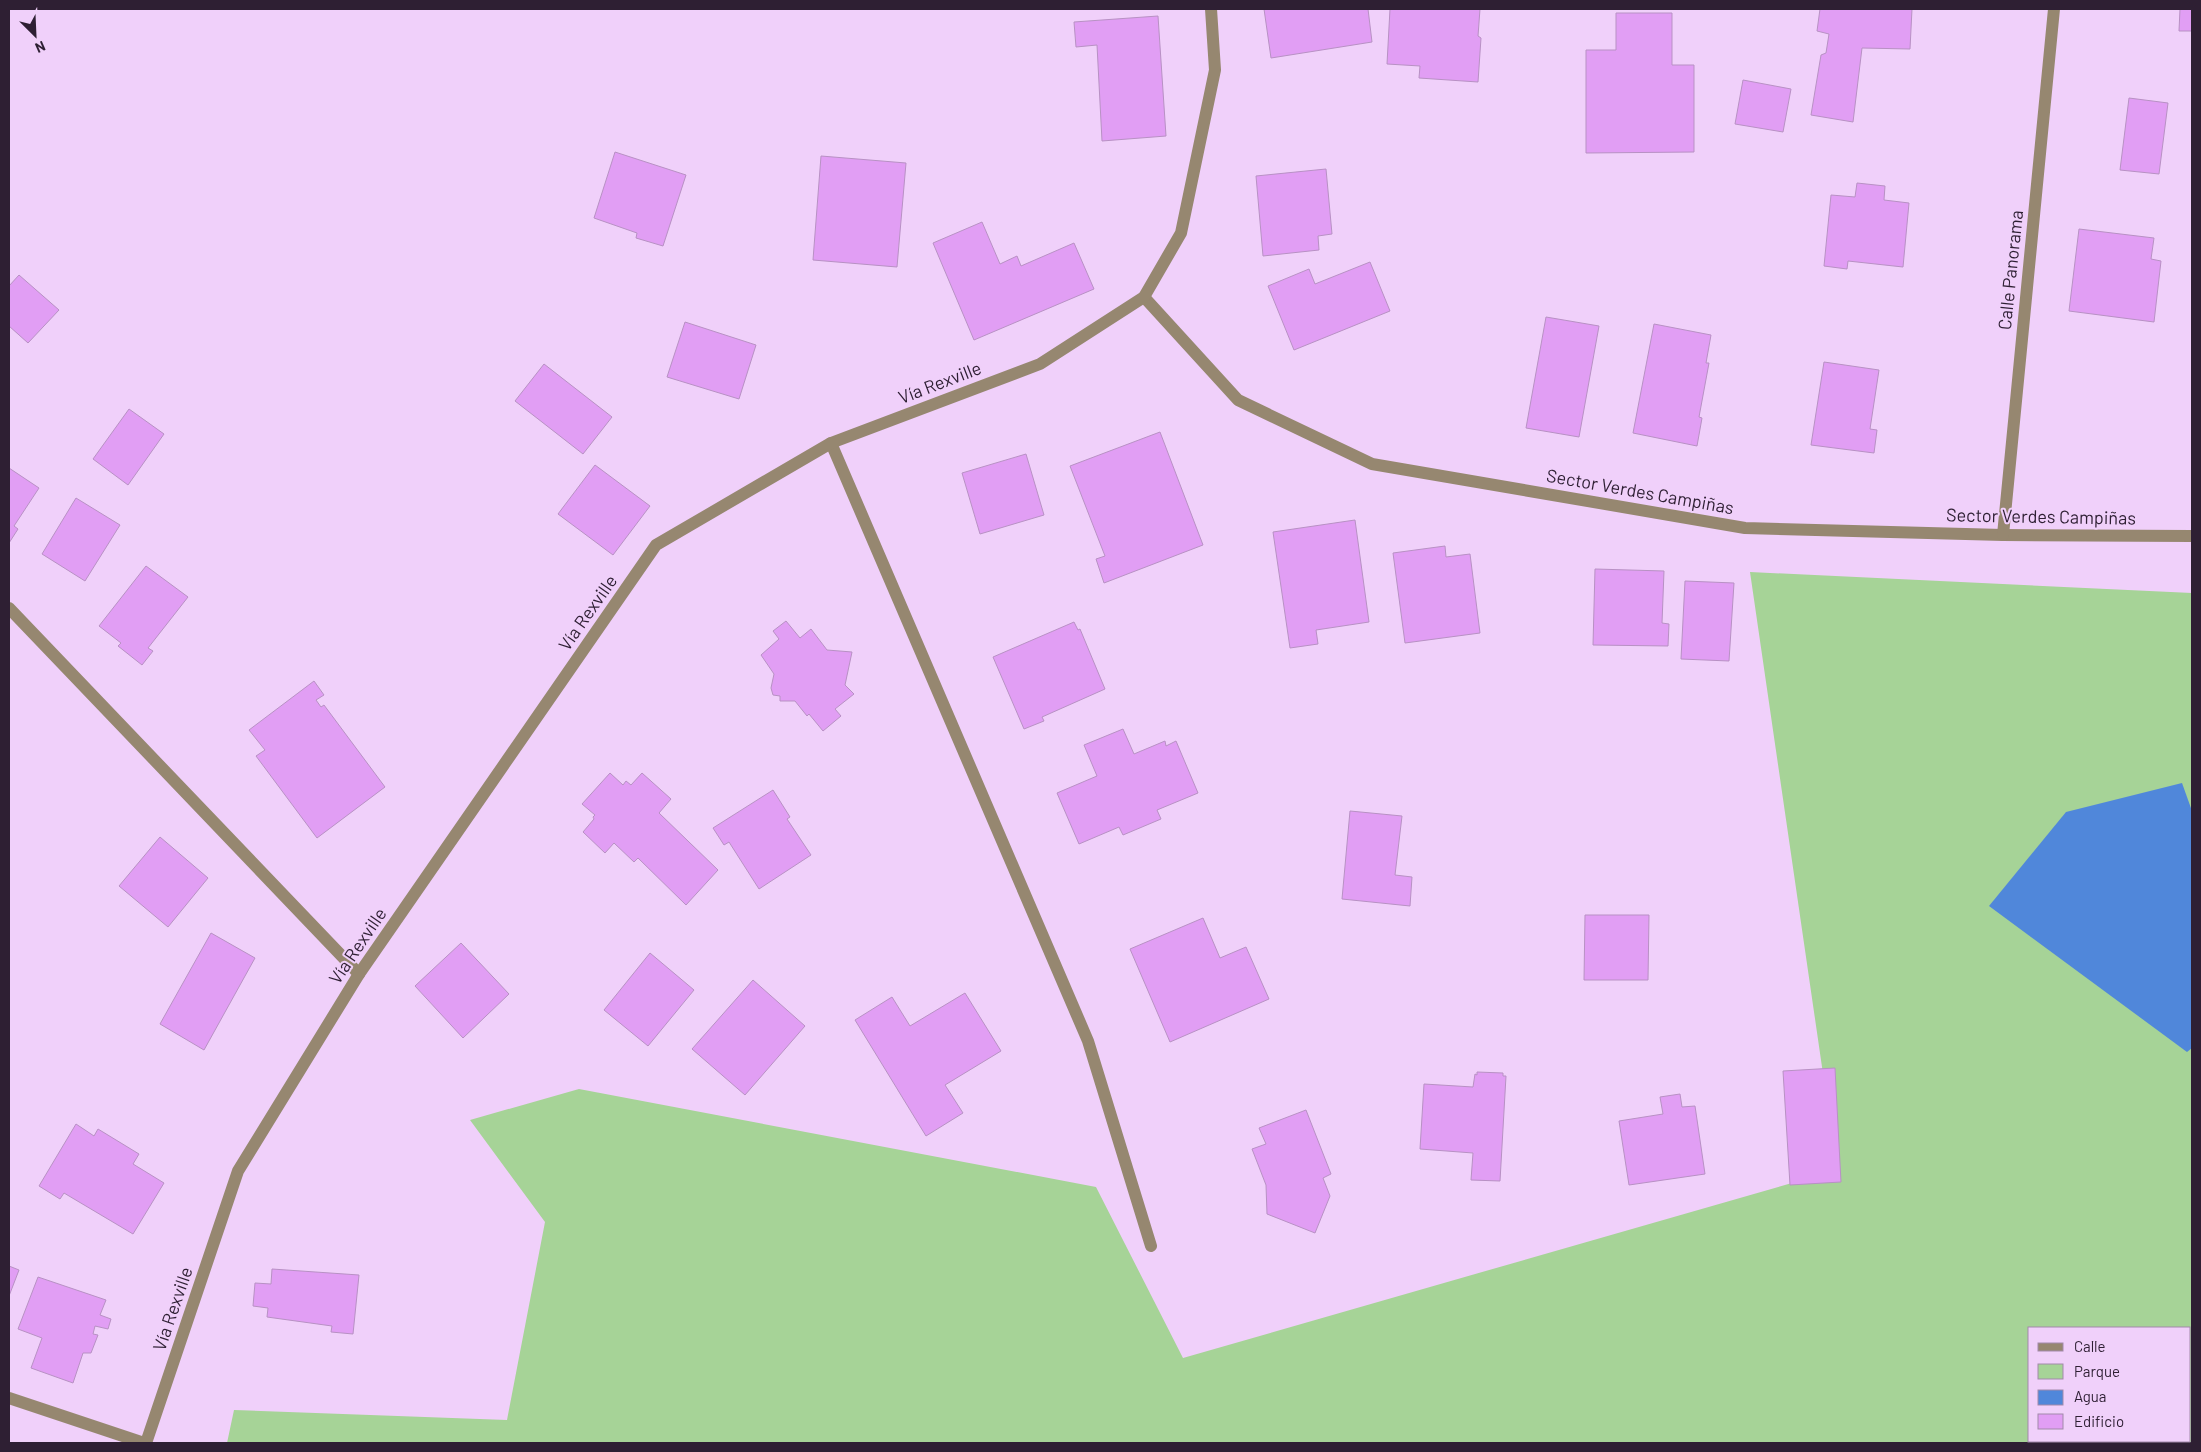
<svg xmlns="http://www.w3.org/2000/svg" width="2201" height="1452" viewBox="0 0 2201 1452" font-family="Barlow,sans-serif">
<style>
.green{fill:#a6d397;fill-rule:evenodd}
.water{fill:#5087da}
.building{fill:#e19ef4;stroke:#b891c4}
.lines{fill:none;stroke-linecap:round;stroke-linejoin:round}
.minor{stroke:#968770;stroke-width:12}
.labels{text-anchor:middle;stroke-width:4;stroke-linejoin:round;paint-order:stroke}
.street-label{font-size:18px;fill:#2e1f33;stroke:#f0d0fa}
</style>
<rect width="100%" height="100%" fill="#f0d0fa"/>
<path class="green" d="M1750 572 2192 593V1443H227L234 1410 507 1420 545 1222 470 1120 579 1089 1096 1187 1183 1358 1837 1170ZM2030 1328H2190V1441H2030Z"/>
<polygon class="water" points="2182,783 2192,811 2192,1048 2187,1052 1989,906 2066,812"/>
<g class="building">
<polygon points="1264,9 1368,9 1372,42 1271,58"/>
<polygon points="1390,9 1480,9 1478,36 1481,38 1478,82 1419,78 1420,66 1387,64"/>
<polygon points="1820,9 1912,9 1910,49 1862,48 1853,122 1811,115 1821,55 1826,53 1829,34 1817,31"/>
<polygon points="2180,9 2192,9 2192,31 2179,31"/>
<polygon points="1616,13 1672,13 1672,65 1694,65 1694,152 1586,153 1586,50 1616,50"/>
<polygon points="1158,16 1166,136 1102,141 1097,45 1076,47 1074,22"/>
<polygon points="1743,80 1791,89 1783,132 1735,124"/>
<polygon points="2129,98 2168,103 2159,174 2120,170"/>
<polygon points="615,152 686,175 663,246 636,238 637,233 594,218"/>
<polygon points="821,156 906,163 897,267 813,260"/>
<polygon points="1326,169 1332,234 1318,236 1319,250 1263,256 1256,176"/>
<polygon points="1857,183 1885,186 1884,200 1909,203 1903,267 1848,261 1847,269 1824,266 1831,195 1855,197"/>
<polygon points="982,222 1000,264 1017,256 1021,266 1074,243 1094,289 974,340 933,243"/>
<polygon points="2079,229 2154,238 2151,259 2161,261 2154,322 2069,311"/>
<polygon points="1370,262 1390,311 1294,350 1268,286 1309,269 1315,284"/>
<polygon points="19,275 59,310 28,343 9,326 9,286"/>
<polygon points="1546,317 1599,326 1579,437 1526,428"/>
<polygon points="685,322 756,345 739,399 667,377"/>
<polygon points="1654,324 1711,335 1706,363 1709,363 1699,417 1702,418 1697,446 1633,433"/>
<polygon points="1824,362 1879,370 1870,429 1877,430 1874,453 1811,445"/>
<polygon points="544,364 612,417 583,454 515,401"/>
<polygon points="129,409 164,434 128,485 93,459"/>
<polygon points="1160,432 1203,545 1104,583 1096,559 1105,556 1070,466"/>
<polygon points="1026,454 1044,515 980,534 962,473"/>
<polygon points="595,465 650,506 613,555 558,514"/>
<polygon points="9,468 39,488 14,526 18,529 9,543"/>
<polygon points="76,498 120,525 85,581 42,554"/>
<polygon points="1355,520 1369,622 1316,630 1318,644 1290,648 1273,532"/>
<polygon points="1445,546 1446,557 1470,554 1480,633 1405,643 1393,553"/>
<polygon points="146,566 188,597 148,648 153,651 142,665 118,646 121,643 99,626"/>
<polygon points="1595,569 1664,571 1662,623 1669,624 1668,646 1593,645"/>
<polygon points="1685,581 1734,583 1729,661 1681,659"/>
<polygon points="786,621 800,638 811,629 827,650 852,652 845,685 854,694 835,709 841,716 823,731 809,714 807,716 795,701 780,701 780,696 773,695 771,688 774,674 761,655 779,639 773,631"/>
<polygon points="1074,622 1078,630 1080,629 1105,689 1042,717 1044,721 1024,729 993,657"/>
<polygon points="314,681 324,695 316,700 321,707 324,705 385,787 317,838 256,756 265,750 249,730"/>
<polygon points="1123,729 1134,754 1165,741 1166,746 1176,741 1198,793 1157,810 1161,819 1123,835 1119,827 1079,844 1057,793 1097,776 1084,745"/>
<polygon points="610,773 623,785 626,781 631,785 642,773 671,799 659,813 718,870 686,905 638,858 634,862 614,843 605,853 583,832 594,819 593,817 595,815 582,804"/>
<polygon points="773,790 790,817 787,819 811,855 759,889 729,842 724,845 713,828"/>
<polygon points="1350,811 1402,816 1395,875 1412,877 1410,906 1342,899"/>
<polygon points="160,837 208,878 168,927 119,886"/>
<polygon points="1585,915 1649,915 1648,980 1584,980"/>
<polygon points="1203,918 1220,958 1246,947 1269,999 1170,1042 1130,949"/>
<polygon points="211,933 255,958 204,1050 160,1024"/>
<polygon points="461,943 509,994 463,1038 415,986"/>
<polygon points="650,953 694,990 648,1046 604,1010"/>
<polygon points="753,980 805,1026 745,1095 692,1049"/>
<polygon points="965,993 1001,1051 945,1085 963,1113 926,1136 855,1020 892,997 910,1026"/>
<polygon points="1835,1068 1841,1182 1790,1185 1783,1071"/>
<polygon points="1477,1072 1503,1073 1503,1076 1506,1076 1500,1181 1471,1180 1473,1153 1420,1149 1424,1084 1473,1087 1475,1074 1477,1075"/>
<polygon points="1680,1094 1682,1107 1695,1106 1705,1174 1629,1185 1619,1121 1663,1114 1660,1097"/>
<polygon points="1306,1110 1331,1174 1323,1178 1330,1196 1315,1233 1267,1214 1266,1185 1252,1149 1266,1144 1259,1128"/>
<polygon points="76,1124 94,1136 98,1129 139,1154 133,1164 164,1183 133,1234 64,1193 60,1199 39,1186"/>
<polygon points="9,1266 19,1270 9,1296"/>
<polygon points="272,1269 359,1275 353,1334 331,1332 332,1326 267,1317 268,1308 253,1306 255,1283 271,1284"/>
<polygon points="38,1277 106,1300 100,1315 111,1319 108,1329 95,1326 93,1334 98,1335 91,1353 83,1353 73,1383 31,1368 42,1338 18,1329"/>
</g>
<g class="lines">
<g class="minor">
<polyline points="1144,297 1238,400 1372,464 1745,528 2003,535 2192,536"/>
<polyline points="831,443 1088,1041 1151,1246"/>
<polyline points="2003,535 2054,9"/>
<polyline points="9,608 359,974"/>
<polyline points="9,1398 144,1443"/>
<polyline points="146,1443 238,1171 359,974 656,545 831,443 1040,364 1144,297 1181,233 1215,70 1211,9"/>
</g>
</g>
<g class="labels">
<g class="street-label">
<text transform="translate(2011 270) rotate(-84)" y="6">Calle Panorama</text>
<text transform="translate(940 383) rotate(-21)" y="6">Vía Rexville</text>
<text transform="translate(1640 492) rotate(10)" y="6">Sector Verdes Campiñas</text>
<text transform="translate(2041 517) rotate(1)" y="6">Sector Verdes Campiñas</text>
<text transform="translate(588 613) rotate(-55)" y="6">Vía Rexville</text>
<text transform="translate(358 946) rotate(-56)" y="6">Vía Rexville</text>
<text transform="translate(173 1309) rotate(-71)" y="6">Vía Rexville</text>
</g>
</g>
<rect width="2201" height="1452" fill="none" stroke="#2e1f33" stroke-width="20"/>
<rect x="2028" y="1327" width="162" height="115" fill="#f0d0fa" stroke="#a289aa"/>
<rect x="2038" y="1343" width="25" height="8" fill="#968770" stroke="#a289aa"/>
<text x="2074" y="1352" font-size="15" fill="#2e1f33">Calle</text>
<rect x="2038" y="1364" width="25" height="15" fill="#a6d397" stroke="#a289aa"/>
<text x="2074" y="1377" font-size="15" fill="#2e1f33">Parque</text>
<rect x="2038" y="1390" width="25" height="15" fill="#5087da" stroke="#a289aa"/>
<text x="2074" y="1402" font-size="15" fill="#2e1f33">Agua</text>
<rect x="2038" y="1414" width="25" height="15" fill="#e19ef4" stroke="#a289aa"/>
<text x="2074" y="1427" font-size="15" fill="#2e1f33">Edificio</text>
<g transform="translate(35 35) rotate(156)" stroke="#f0d0fa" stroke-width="4" paint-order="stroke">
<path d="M0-4L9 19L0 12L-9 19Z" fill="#2e1f33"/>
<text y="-8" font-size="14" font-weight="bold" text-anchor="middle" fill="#2e1f33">N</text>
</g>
</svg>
